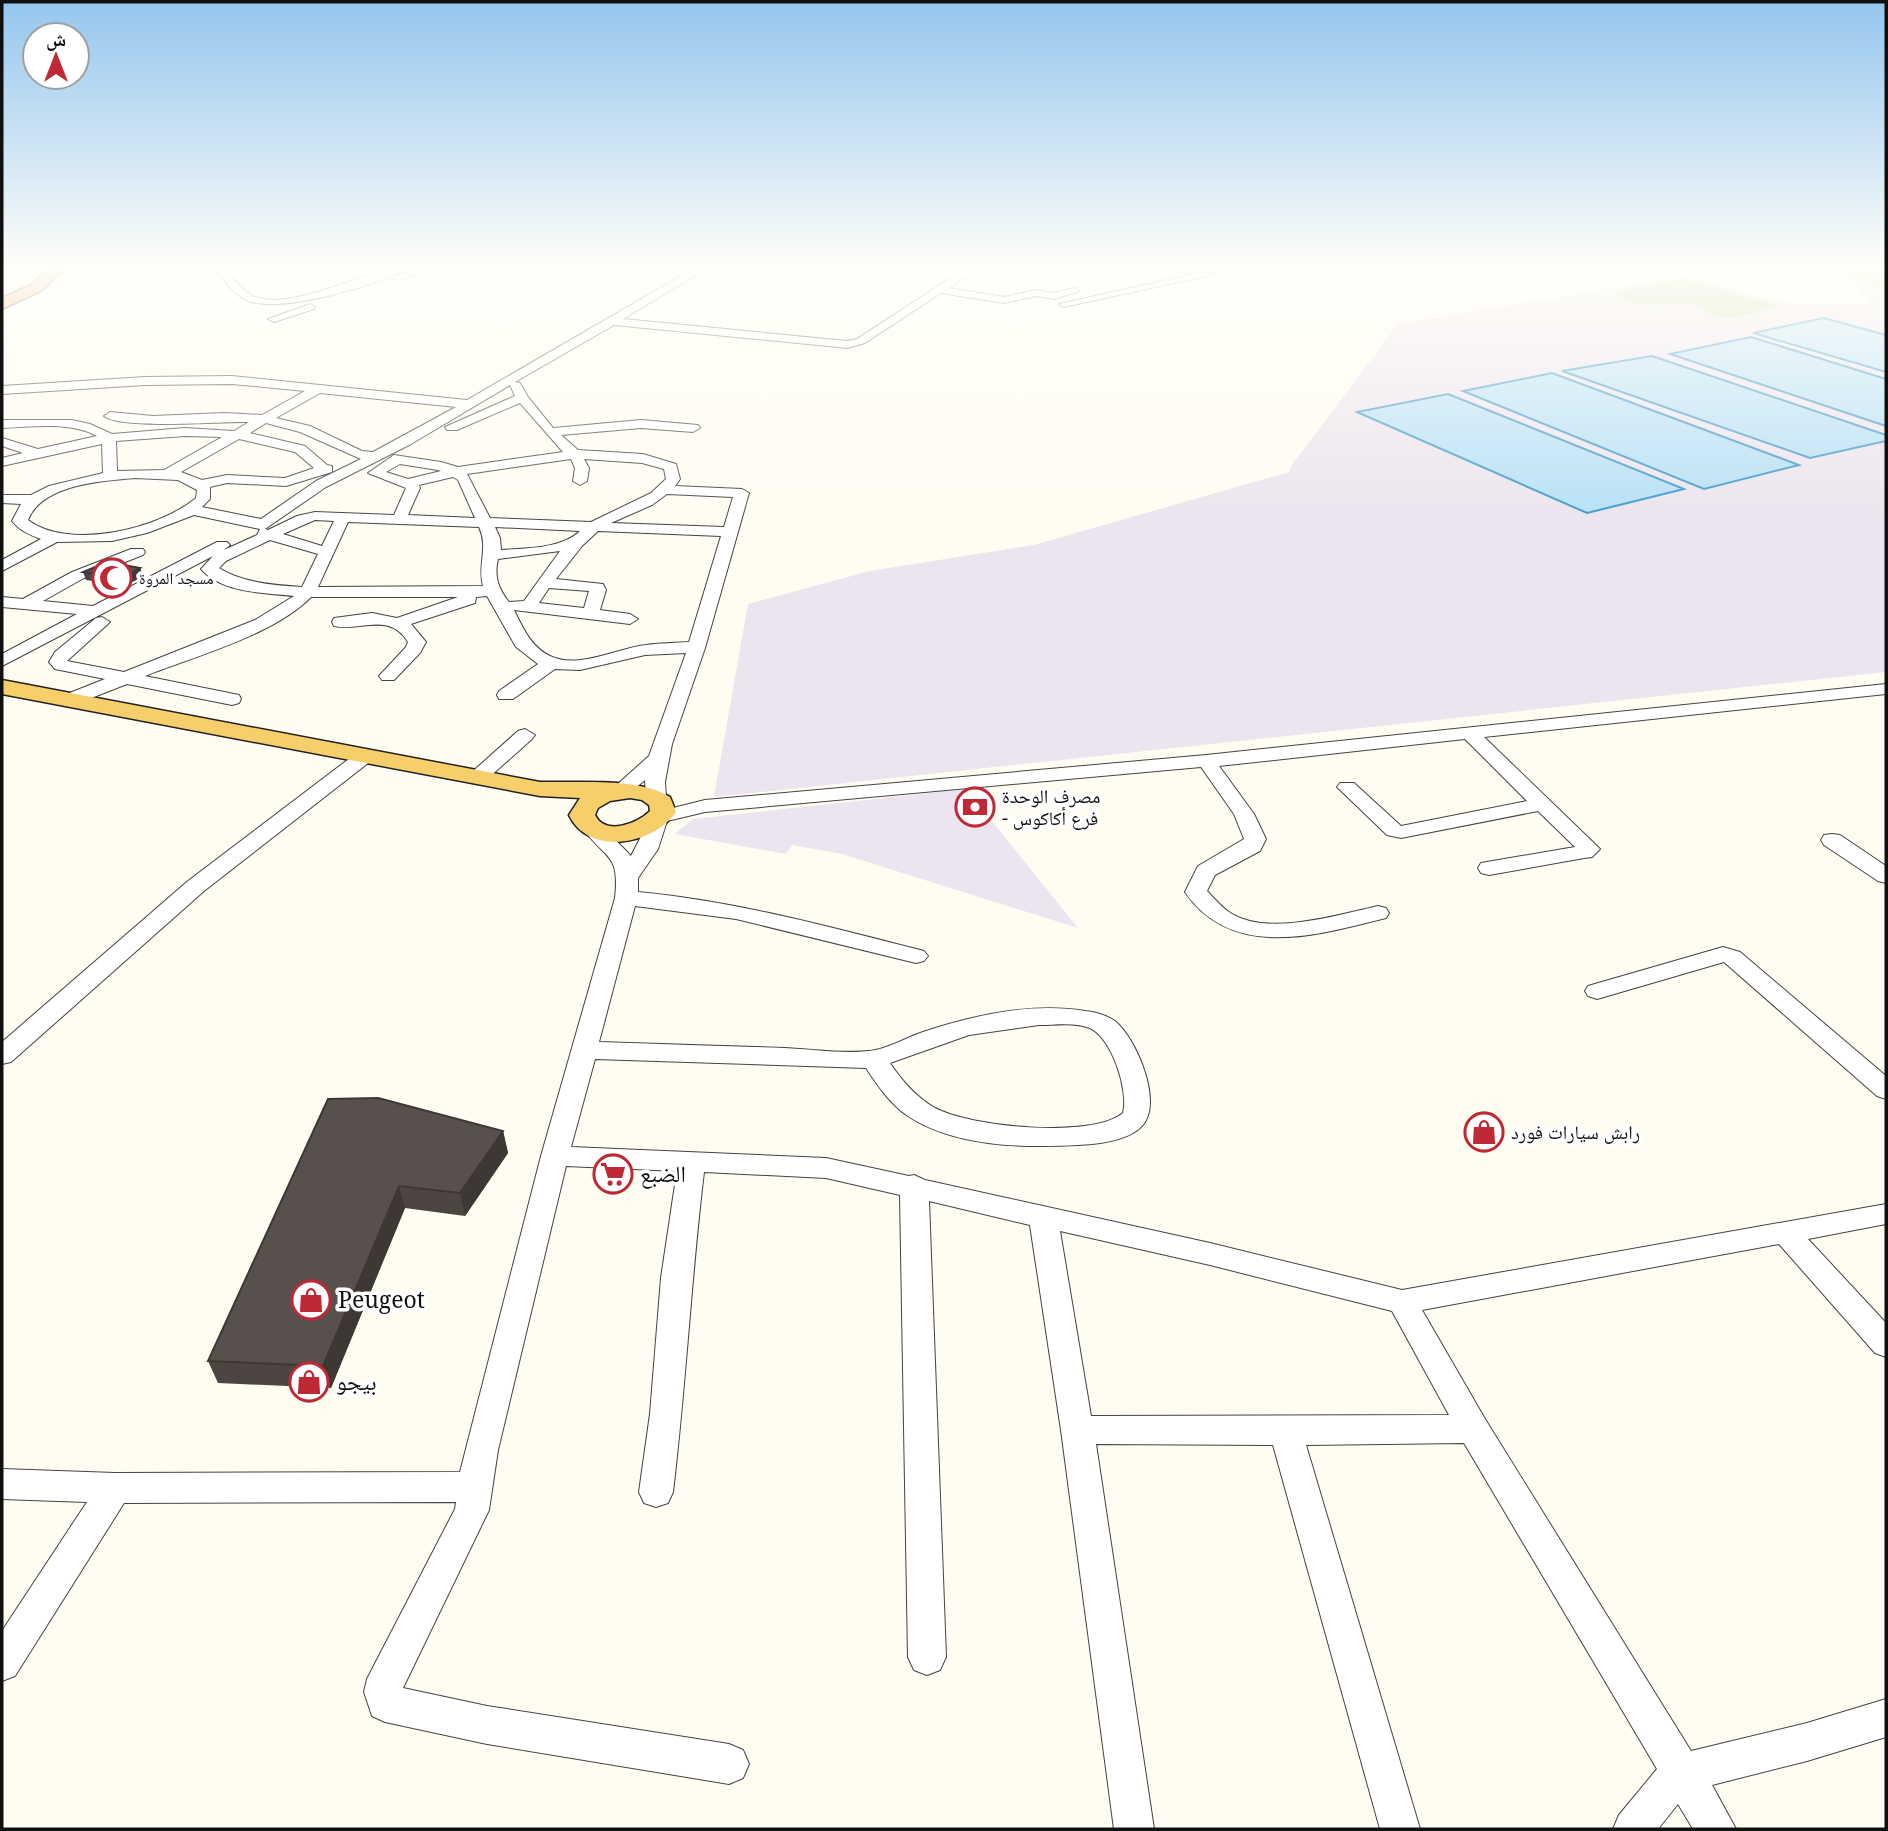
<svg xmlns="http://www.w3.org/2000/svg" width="1888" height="1831" viewBox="0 0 1888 1831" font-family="'Noto Serif','Noto Naskh Arabic',serif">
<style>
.industrial{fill:#ece4ee}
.forest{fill:#bada9b}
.water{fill:#b7e0f6;stroke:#3f99cc;stroke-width:2}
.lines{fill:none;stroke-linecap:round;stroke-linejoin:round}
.minor-casing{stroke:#434343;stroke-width:2}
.major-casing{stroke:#212121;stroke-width:3}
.highway-casing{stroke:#212121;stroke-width:3}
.minor{fill:#fff;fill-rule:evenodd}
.major{fill:#f6cf6b;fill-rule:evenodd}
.highway{fill:#f29c5d;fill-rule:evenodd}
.wall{fill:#4c4541}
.shaded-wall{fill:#3e3835}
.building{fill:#58504c;stroke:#3e3835;stroke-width:2}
.labels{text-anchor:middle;stroke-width:7;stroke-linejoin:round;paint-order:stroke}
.far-poi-label{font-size:16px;fill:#101010;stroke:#fff;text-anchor:start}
.poi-label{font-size:19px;fill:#101010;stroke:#fff;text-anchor:start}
.near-poi-label{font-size:23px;fill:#101010;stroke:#fff;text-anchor:start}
</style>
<rect width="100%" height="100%" fill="#fffcf2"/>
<g class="industrial">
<polygon points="1860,265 1886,265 1886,672 714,797 748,604 870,571 1034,545 1289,472 1291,466 1398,324 1688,275 1766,300 1810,305 1872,305 1843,272"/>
<polygon points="966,789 1078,928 842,854 792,845 786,854 675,834 693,819"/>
</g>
<g class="forest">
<polygon points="1866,265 1886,265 1886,292 1854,277"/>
<path d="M1683 278 1777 305C1760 310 1735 321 1717 317 1710 315 1704 308 1698 306 1669 297 1639 317 1612 292Z"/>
</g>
<g class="water">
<polygon points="1824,318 1886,335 1886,372 1753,333"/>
<polygon points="1751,337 1886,379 1886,426 1670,354"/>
<polygon points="1652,356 1886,435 1886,441 1810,458 1562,371"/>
<polygon points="1552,373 1799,465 1704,489 1463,391"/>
<polygon points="1448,394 1684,489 1587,513 1357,412"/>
</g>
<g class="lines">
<g class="minor-casing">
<g id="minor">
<path d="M212 265H223C231 275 239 287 249 294 285 317 372 265 414 265 384 284 279 315 246 300 233 294 222 277 212 265Z"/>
<polygon points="423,265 439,265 400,280 391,278"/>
<path d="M700 265H713L623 319 847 341 857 339 970 265H983L949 288 1004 297 1036 290 1054 293 1075 288 1080 291 1054 299 1036 296 1004 303 941 293 865 343 848 348 614 325 515 382 520 383 528 397 553 428 641 420 698 425 700 428 693 432 641 428 561 435 578 450 643 454 676 464 680 479 675 486 742 489 749 493 705 648 672 744 665 782 666 797 663 801H649L646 797 645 780 627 795H613L610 791 649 756 686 653 645 655 580 670 555 669 513 699H499L497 695 499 691 538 664 516 647 487 596 476 597 475 603 411 624 426 642 420 653 394 680H382L379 676 406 647 408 642C389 611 360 632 334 626L332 622 334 618 372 613 397 618 458 597H311C274 635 195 656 145 676L239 695 241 699 239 703 232 705 127 684 76 704H62L60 700 62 696 105 679 55 669 49 662 55 652 96 618 102 617 110 622 67 661 124 672 255 620 294 596C264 593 222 593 201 569L213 556 2 666V654L77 614 2 607V597L23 599 72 572 131 549H143L145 552 143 555 84 578 43 601 93 606 217 542H227L230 545 224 550 257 535 260 529 194 515 147 533 112 541 57 542 2 571V560L41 539C30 535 20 531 12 521L21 504 2 503V495H31L49 486 103 473 102 444 2 466V458L23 453 2 446V438L38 449 97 436C69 421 33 427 2 428V420H72L90 424 112 434 185 428 234 431 249 422C221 421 121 430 104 416L110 412 153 416 225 413 262 415 305 391 232 384 145 385 2 394V386L145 377 232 376 467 400ZM510 385 515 396 445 427 447 430H457L520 403 563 452 458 467 441 462 394 455 368 473 406 488 394 515 315 512 297 516 268 530 265 529 326 487 411 444ZM320 393 456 407 373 452 362 451 310 426 276 418ZM266 423 300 432 361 459 316 481 261 519 202 507 210 499V487L227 483 286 486 332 472V466L327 465 305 446 250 433ZM185 436 222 437 164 470 117 471 116 441ZM239 439 295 452 314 468 285 478 227 475 202 480 181 472ZM571 459 575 468 573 481 580 485 587 481 589 468 584 459 642 463 664 469 666 479 651 493 591 522 490 518 467 474ZM400 464 438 470 441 471 408 479 386 472ZM453 477 458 480 475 518 408 515 420 488 419 485ZM135 478 178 480 197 490 196 498C159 529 69 551 28 520 42 484 102 481 135 478ZM667 494 733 497 724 527 611 523 652 505ZM315 520 334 521 322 546 283 534ZM348 522 479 527C489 548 477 565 483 586L318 587ZM495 527 580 531C561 549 527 548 501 550L500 538ZM598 531 721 536 689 642C675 643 660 643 646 645 617 648 578 670 550 656 531 647 523 628 514 610L630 624 638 619 630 614 600 610 606 590 603 584 556 579 582 546ZM270 540 318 554 302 587C274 585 243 583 219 568L226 561ZM560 551 524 601 509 602C498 588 494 577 498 559ZM549 588 589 591 584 608 539 603Z"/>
<polygon points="1146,265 1174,265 1216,274 1064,307 1059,304 1194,274"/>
<polygon points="310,304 315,307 314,309 274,322 268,319"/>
<path d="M1886 684V694L1484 737 1600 849 1592 857 1584 858 1489 875 1481 873 1478 868 1481 863 1575 847 1538 811 1401 838 1387 835 1337 787 1340 783H1354L1401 826 1527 801 1465 739 1219 766 1254 814 1266 839 1260 851 1215 875 1207 891C1215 899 1222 908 1232 914 1270 936 1337 915 1378 906L1386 908 1389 913 1386 918C1318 935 1232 961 1185 892L1198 866 1244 839 1234 814 1201 767 705 812 667 821 658 849 638 878V892C735 901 830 927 924 951L928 956 924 961 916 963 736 919 635 906 599 1042C661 1044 722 1046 784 1048 812 1049 841 1054 869 1051 886 1050 907 1037 923 1032 974 1015 1032 1002 1085 1011 1095 1012 1106 1015 1115 1021 1136 1038 1164 1103 1142 1126 1128 1141 1098 1144 1078 1145 1024 1148 954 1147 908 1116 890 1104 878 1086 866 1068L595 1059 571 1147 826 1158 909 1176 914 1175 925 1180 1210 1243 1402 1290 1886 1204V1224L1808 1239 1886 1323V1357L1875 1353 1779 1244 1422 1310 1485 1419 1691 1751 1807 1723 1886 1699V1737L1807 1761 1712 1785 1736 1829H1693L1678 1804 1658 1829H1613L1619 1815 1657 1769 1464 1443 1306 1445 1420 1829H1380L1273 1445 1096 1444 1154 1829H1114L1061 1430 1030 1225 929 1201 946 1657 940 1670 927 1675 914 1670 908 1657 900 1195 826 1178 704 1172C691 1279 686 1385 673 1492L668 1503 656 1507 644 1503 639 1492 650 1414 661 1278 677 1171 566 1166 498 1450 489 1510 403 1688 487 1706 729 1744 743 1750 749 1764 743 1778 729 1784 487 1744 385 1722 372 1716 364 1692 367 1679 455 1509 456 1502 124 1503 15 1676 2 1681V1631L87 1502 2 1499V1469L115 1473 460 1472 541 1156 615 898C620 853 606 860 584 830L588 826H602L631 856 653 813 705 800 1206 755ZM1039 1025C1055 1025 1075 1022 1090 1028 1112 1038 1129 1091 1123 1113 1092 1139 970 1127 935 1108 916 1097 902 1081 890 1063L969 1035ZM1060 1231 1210 1265 1392 1311 1449 1415 1091 1416Z"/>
<polygon points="525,729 535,735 532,739 486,780 472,780 469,776 472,772 518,731"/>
<polygon points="365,750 372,752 375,756 372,760 204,891 11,1062 2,1064 2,1042 188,881 358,752"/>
<polygon points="1832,834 1840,835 1886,866 1886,883 1878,881 1824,845 1821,840 1824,835"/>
<polygon points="1723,947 1740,952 1886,1076 1886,1099 1877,1096 1724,962 1597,999 1588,996 1585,991 1588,986"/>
</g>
</g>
<g class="major-casing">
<path id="major" d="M2 680 540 782C577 783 640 777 670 797L676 812C653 845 589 857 569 815L580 798 540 796 2 694ZM630 798 642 800 649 805 650 811C637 824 605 836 595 815L598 808 610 801Z"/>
</g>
<g class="highway-casing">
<polygon id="highway" points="53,265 69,265 41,291 2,309 2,298 31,285"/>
</g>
<use href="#minor" class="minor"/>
<use href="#major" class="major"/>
<use href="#highway" class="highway"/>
</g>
<g class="wall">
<polygon points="140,568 143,576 125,586 86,580 83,572"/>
<polygon points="328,1099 503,1131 508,1153 465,1216 405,1208 331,1388 218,1383 208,1361"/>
</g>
<g class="shaded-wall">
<polygon points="140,568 143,576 125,586 122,578"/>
<polygon points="503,1131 508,1153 465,1216 460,1193"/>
<polygon points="399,1186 405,1208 331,1388 323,1366"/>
</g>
<g class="building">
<polygon points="107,562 140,568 122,578 83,572"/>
<polygon points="378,1098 503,1131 460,1193 399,1186 323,1366 208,1361 328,1099"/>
</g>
<linearGradient id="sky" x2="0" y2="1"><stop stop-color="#94c6ee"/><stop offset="0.51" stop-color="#fffef9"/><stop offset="1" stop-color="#fffef9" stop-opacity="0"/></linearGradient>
<rect width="1888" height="522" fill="url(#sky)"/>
<defs>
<g id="mosque-ring" transform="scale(2.0125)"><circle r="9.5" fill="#fff" stroke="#bf2835" stroke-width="1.5"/><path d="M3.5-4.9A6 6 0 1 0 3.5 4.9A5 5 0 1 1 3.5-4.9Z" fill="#bf2835"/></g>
<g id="bank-ring" transform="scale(2.0125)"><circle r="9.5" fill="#fff" stroke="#bf2835" stroke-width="1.5"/><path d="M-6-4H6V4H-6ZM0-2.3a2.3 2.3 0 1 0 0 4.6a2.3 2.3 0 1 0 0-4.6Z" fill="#bf2835"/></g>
<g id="shop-ring" transform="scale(2.0125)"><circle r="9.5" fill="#fff" stroke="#bf2835" stroke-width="1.5"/><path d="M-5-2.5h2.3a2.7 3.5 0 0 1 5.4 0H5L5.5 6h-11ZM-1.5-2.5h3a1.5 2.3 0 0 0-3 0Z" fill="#bf2835"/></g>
<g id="supermarket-ring" transform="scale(2.0125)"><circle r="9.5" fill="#fff" stroke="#bf2835" stroke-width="1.5"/><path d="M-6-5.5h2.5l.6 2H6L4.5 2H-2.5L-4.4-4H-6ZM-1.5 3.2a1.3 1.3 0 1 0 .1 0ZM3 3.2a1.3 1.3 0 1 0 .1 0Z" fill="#bf2835"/></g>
</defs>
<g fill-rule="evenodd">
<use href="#mosque-ring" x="112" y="578"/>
<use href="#bank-ring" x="975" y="807"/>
<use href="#shop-ring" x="1484" y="1132"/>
<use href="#supermarket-ring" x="613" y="1174"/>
<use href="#shop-ring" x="311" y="1300"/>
<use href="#shop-ring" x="309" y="1382"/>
</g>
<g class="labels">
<g class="far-poi-label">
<text x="139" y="584">مسجد المروة</text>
</g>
<g class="poi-label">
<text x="1002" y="803">مصرف الوحدة<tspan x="1002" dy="22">- فرع أكاكوس</tspan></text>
<text x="1511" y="1139">رابش سيارات فورد</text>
</g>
<g class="near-poi-label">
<text x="640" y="1182">الضبع</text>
<text x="338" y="1308">Peugeot</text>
<text x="336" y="1390">بيجو</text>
</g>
</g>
<rect width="1888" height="1831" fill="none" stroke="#101010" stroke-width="7"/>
<g transform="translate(56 56)"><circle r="33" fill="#ffffff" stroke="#9f9f9f" stroke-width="2"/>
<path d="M0-5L12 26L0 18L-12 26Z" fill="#bf2835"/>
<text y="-10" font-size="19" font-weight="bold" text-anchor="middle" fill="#101010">ش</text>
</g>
</svg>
